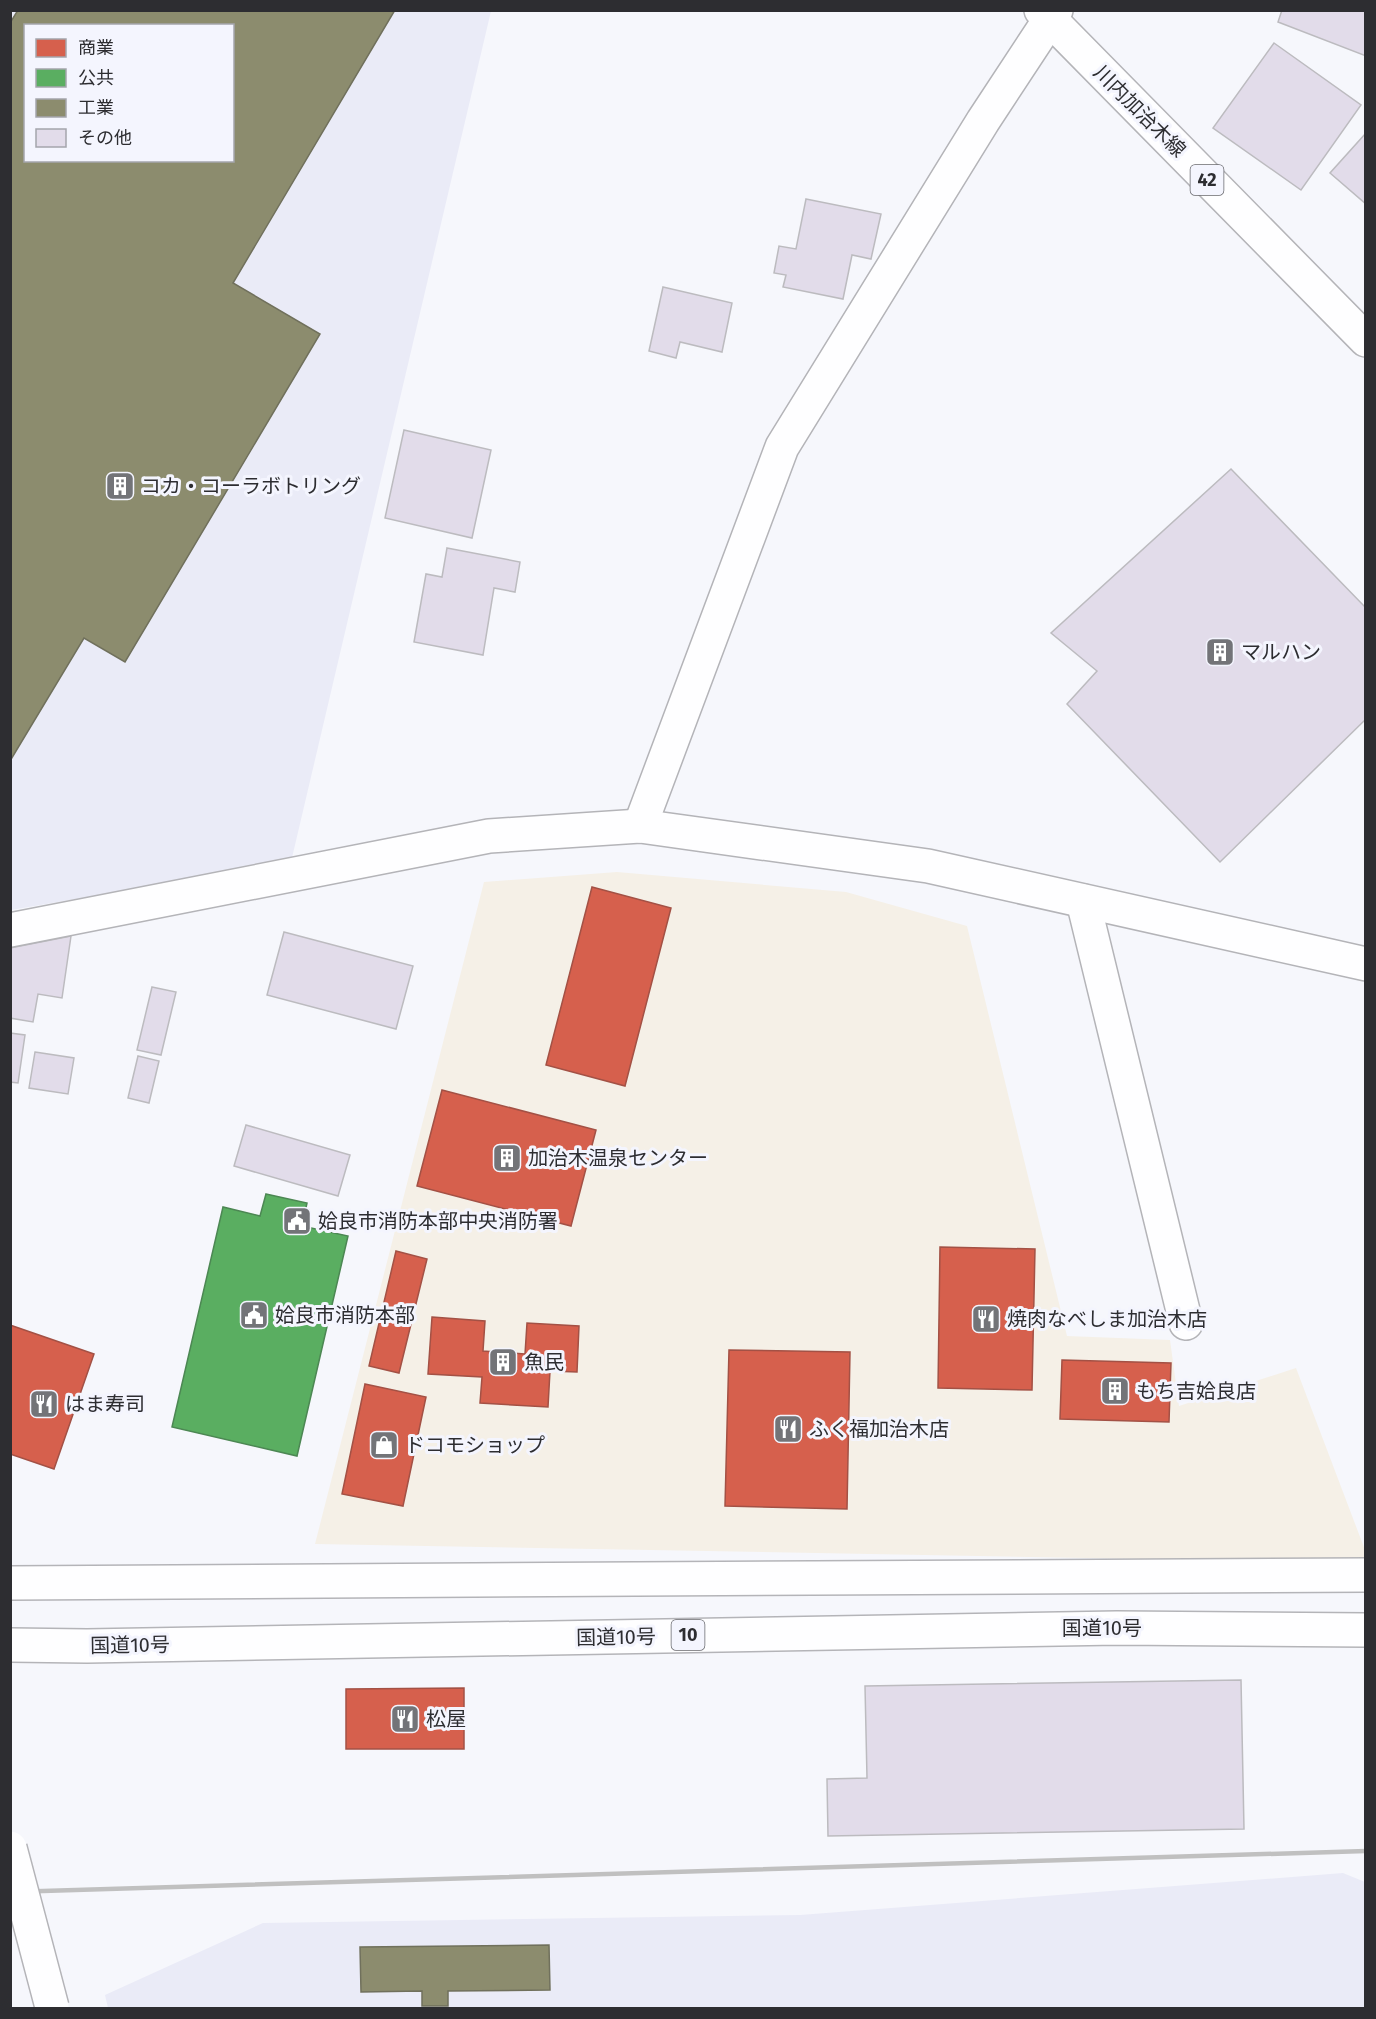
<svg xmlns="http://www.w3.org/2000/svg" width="1376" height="2019" viewBox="0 0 1376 2019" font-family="'Fira Sans','Noto Sans JP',sans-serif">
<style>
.commercial{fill:#f5f0e7}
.built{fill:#eaebf7;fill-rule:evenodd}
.shops{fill:#d6604d;stroke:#a35145;stroke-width:1.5}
.public{fill:#5aae61;stroke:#4c8753;stroke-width:1.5}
.industry{fill:#8c8c6e;stroke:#70705c;stroke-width:1.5;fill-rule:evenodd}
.building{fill:#e2dcea;stroke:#bcbbbf;stroke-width:1.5}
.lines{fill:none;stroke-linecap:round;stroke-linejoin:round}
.street-casing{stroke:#b4b4b8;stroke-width:36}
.primary-casing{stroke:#b4b4b8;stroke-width:36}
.highway-casing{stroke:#b4b4b8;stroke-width:36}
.street{stroke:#fefeff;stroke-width:33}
.primary{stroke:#fefeff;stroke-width:33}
.highway{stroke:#fefeff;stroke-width:33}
.rail{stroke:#c0c0c0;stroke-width:4.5}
.secondary-bridge-casing{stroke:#b4b4b8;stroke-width:36;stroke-linecap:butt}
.secondary-bridge{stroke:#fefeff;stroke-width:33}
.labels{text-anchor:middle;stroke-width:6;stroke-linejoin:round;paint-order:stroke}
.shield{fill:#f4f5fe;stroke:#69696e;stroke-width:1.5}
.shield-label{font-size:18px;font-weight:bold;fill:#2d2d31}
.street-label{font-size:20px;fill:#2d2d31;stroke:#f4f5fe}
.poi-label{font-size:20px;fill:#2d2d31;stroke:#f4f5fe;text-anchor:start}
</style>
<rect width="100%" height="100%" fill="#f6f7fc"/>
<polygon class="commercial" points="617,872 846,892 967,926 1067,1336 1170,1340 1179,1406 1296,1368 1365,1550 1366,1563 315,1544 484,882"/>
<g class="built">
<path d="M11 11H491L291 862 11 910ZM26 26H232V160H26Z"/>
<polygon points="1343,1873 1365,1882 1365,2008 108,2008 105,1995 263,1923 800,1915"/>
</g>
<g class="shops">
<polygon points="592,887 671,908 625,1086 546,1065"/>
<polygon points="442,1090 596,1130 571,1226 417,1186"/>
<polygon points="940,1247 1035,1249 1032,1390 938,1388"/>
<polygon points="396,1251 427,1259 399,1373 369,1366"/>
<polygon points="432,1317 485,1321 483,1351 525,1354 527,1323 579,1326 577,1372 550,1371 548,1407 480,1403 482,1377 428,1374"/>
<polygon points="10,1325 94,1354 54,1469 10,1454"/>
<polygon points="729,1350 850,1352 847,1509 725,1506"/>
<polygon points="1062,1360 1171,1363 1169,1422 1060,1419"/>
<polygon points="365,1384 426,1397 403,1506 342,1494"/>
<polygon points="464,1688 464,1749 346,1749 346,1689"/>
</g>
<polygon class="public" points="266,1194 307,1203 302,1226 348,1236 297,1456 172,1427 223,1207 260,1216"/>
<g class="industry">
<path d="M18 10H395L233 283 320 334 125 662 84 638 10 761V23ZM26 26H232V160H26Z"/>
<polygon points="549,1945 550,1990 448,1991 448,2006 422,2006 422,1991 361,1992 360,1947"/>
</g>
<g class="building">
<polygon points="1282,10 1366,10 1366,56 1278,22"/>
<polygon points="1274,43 1361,105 1301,190 1213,128"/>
<polygon points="1366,133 1366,204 1330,173"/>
<polygon points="806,199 881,214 871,259 852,255 843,299 783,287 786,275 774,273 779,246 796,249"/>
<polygon points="663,287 732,303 722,352 680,342 676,358 649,351"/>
<polygon points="404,430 491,450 472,538 385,518"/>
<polygon points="1231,469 1366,608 1366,719 1220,862 1067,704 1097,671 1051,633"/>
<polygon points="447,548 520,562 515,592 494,588 483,655 414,642 426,574 442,577"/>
<polygon points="284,932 413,966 396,1029 267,995"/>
<polygon points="71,936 62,998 38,994 33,1022 10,1018 10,948"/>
<polygon points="152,987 176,992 161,1055 137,1050"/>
<polygon points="10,1033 25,1035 18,1083 10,1082"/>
<polygon points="35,1052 74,1058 68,1094 29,1088"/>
<polygon points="138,1056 159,1061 149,1103 128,1098"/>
<polygon points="246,1125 350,1155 338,1196 234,1166"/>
<polygon points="1241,1680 1244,1829 828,1836 827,1779 867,1778 865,1686"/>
</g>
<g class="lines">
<g class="street-casing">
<g id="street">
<polyline points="640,826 782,447 983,121 1056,10"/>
<polyline points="1083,901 1186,1323"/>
<polyline points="10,930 489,836 640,826 928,866 1366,964"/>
</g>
</g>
<g class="primary-casing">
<polyline id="primary" points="1041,10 1366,340"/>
</g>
<g class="highway-casing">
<g id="highway">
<path d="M10 1583C462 1582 914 1575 1366 1575"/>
<polyline points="10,1645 87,1646 1117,1628 1366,1630"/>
</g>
</g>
<use href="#street" class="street"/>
<use href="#primary" class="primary"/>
<use href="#highway" class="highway"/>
<polyline class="rail" points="10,1892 1366,1851"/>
<g class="secondary-bridge-casing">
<polyline id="secondary-bridge" points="10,1848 52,2007"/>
</g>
<use href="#secondary-bridge" class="secondary-bridge"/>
</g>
<defs>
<g id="building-square" transform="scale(1.5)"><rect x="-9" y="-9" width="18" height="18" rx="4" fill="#737478" stroke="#f4f5fe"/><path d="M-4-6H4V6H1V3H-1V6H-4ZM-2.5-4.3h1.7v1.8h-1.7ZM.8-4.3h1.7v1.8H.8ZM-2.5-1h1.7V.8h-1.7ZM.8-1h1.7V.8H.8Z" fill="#fff"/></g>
<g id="civic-square" transform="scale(1.5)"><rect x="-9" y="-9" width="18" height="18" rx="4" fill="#737478" stroke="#f4f5fe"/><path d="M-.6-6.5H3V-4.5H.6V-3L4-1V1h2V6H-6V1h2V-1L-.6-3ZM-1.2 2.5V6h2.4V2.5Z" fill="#fff"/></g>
<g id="restaurant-square" transform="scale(1.5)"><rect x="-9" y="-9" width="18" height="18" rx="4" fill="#737478" stroke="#f4f5fe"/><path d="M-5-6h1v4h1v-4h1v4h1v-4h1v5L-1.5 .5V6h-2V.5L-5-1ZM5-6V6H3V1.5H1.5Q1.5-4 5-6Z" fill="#fff"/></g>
<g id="shop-square" transform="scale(1.5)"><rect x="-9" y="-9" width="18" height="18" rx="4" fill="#737478" stroke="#f4f5fe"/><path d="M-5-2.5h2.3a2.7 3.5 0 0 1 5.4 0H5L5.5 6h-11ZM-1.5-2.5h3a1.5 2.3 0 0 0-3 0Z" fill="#fff"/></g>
</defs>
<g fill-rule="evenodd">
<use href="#building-square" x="120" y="486"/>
<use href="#building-square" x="1220" y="652"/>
<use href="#building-square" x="507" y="1158"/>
<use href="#civic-square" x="297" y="1221"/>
<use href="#civic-square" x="254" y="1315"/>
<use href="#restaurant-square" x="986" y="1319"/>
<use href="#building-square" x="503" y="1362"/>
<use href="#building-square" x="1115" y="1391"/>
<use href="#restaurant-square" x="44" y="1404"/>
<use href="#restaurant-square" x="788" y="1429"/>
<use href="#shop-square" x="384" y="1445"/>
<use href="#restaurant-square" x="405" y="1719"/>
</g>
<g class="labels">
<g class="shield">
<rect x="1190.5" y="165" width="33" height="30" rx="4.5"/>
<rect x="671.5" y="1620" width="33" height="30" rx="4.5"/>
</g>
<g class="shield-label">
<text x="1207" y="186">42</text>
<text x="688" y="1641">10</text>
</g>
<g class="street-label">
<text transform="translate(1140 111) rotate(45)" y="7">川内加治木線</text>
<text x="1102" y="1635">国道10号</text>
<text transform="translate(616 1637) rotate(-1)" y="7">国道10号</text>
<text transform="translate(130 1645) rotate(-1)" y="7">国道10号</text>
</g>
<g class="poi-label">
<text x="141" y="493">コカ・コーラボトリング</text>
<text x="1241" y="659">マルハン</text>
<text x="528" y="1165">加治木温泉センター</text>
<text x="318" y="1228">姶良市消防本部中央消防署</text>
<text x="275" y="1322">姶良市消防本部</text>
<text x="1007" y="1326">焼肉なべしま加治木店</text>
<text x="524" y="1369">魚民</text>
<text x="1136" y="1398">もち吉姶良店</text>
<text x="65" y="1411">はま寿司</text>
<text x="809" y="1436">ふく福加治木店</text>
<text x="405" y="1452">ドコモショップ</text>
<text x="426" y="1726">松屋</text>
</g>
</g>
<rect width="1376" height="2019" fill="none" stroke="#2d2d31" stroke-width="24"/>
<rect x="24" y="24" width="210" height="138" fill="#f4f5fe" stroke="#a4a5ac" stroke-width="1.5"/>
<rect x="36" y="39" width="30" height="18" fill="#d6604d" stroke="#a4a5ac" stroke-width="1.5"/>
<text x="78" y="54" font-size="18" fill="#2d2d31">商業</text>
<rect x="36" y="69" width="30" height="18" fill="#5aae61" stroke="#a4a5ac" stroke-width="1.5"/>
<text x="78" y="84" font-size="18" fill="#2d2d31">公共</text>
<rect x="36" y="99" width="30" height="18" fill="#8c8c6e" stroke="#a4a5ac" stroke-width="1.5"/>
<text x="78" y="114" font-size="18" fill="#2d2d31">工業</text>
<rect x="36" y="129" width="30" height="18" fill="#e2dcea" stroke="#a4a5ac" stroke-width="1.5"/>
<text x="78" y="144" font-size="18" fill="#2d2d31">その他</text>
</svg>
